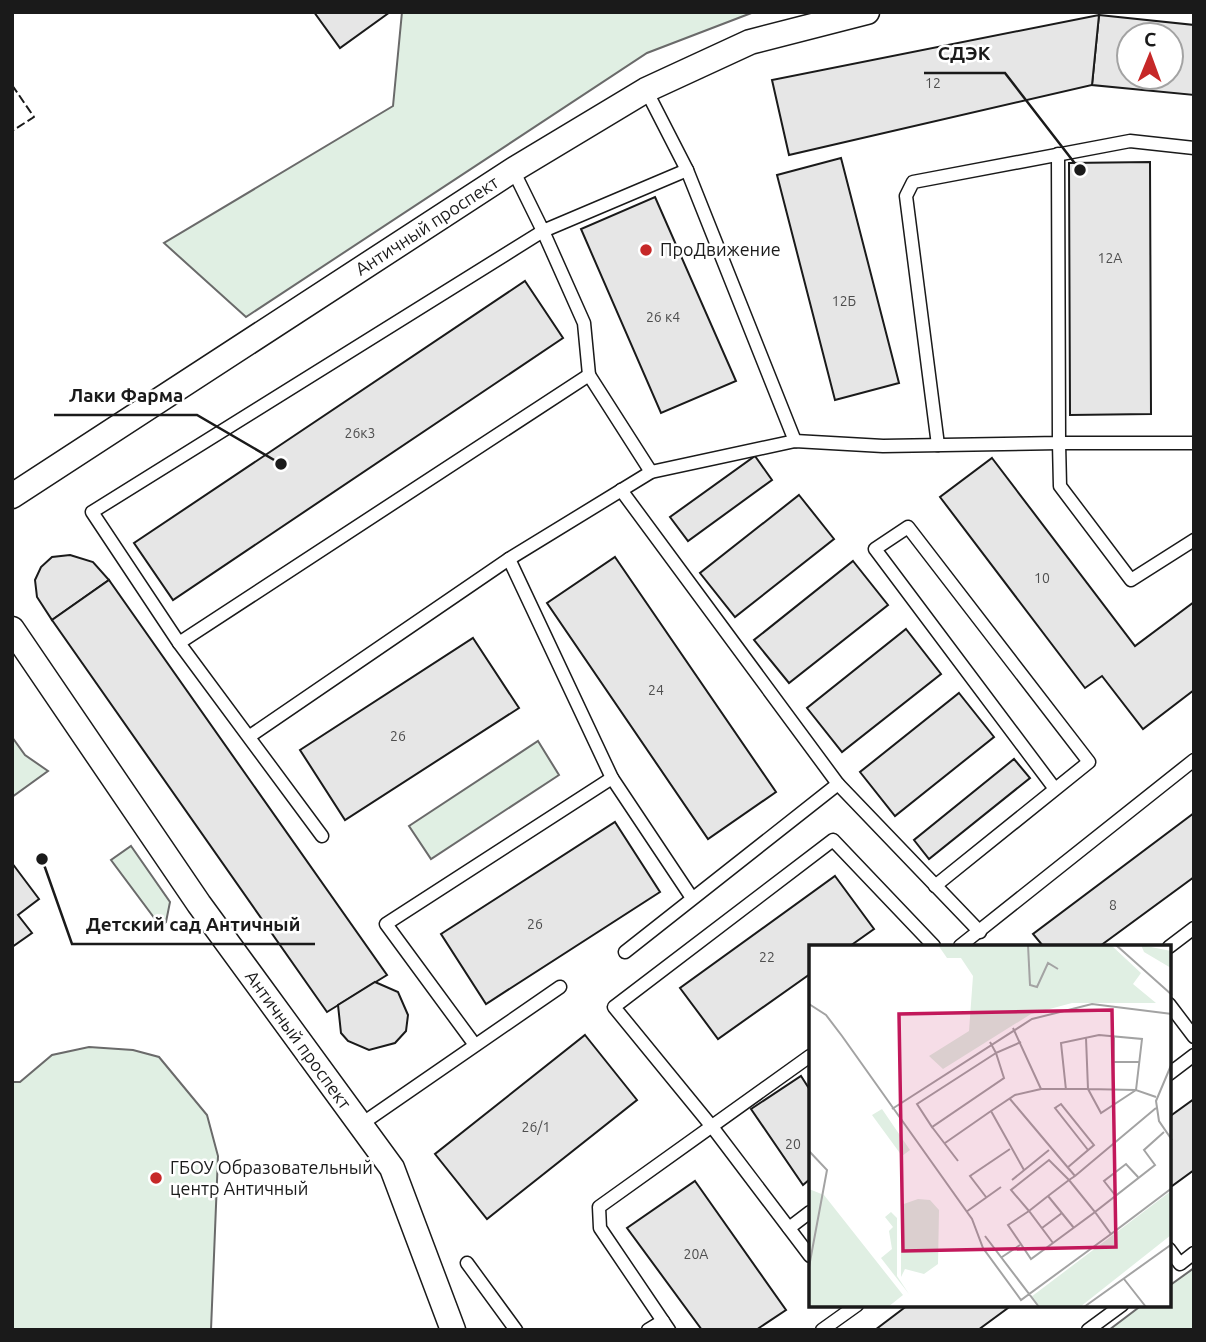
<svg xmlns="http://www.w3.org/2000/svg" width="1206" height="1342" viewBox="0 0 1206 1342" font-family="Ubuntu,sans-serif">
<style>
.green{fill:#e0efe3;stroke:#6a6a6a;stroke-width:2}
.building{fill:#e6e6e6;stroke:#1a1a1a;stroke-width:2;fill-rule:evenodd}
.lines{fill:none;stroke-linecap:round;stroke-linejoin:round}
.service-casing{stroke:#1a1a1a;stroke-width:15}
.minor-casing{stroke:#1a1a1a;stroke-width:27}
.service{stroke:#fff;stroke-width:12}
.minor{stroke:#fff;stroke-width:24}
.fence{stroke:#1a1a1a;stroke-width:2;stroke-dasharray:9 3.5;stroke-linecap:butt}
.poi-dot{fill:#c62828;stroke:#fff;stroke-width:2.5}
.labels{text-anchor:middle;stroke-width:5;stroke-linejoin:round;paint-order:stroke}
.number-label{font-size:14px;fill:#4d4d4d}
.street-label{font-size:18px;fill:#1a1a1a;stroke:#fff}
.poi-label{font-size:18px;fill:#1a1a1a;stroke:#fff;text-anchor:start}
.inset-road{fill:none;stroke:#a3a3a3;stroke-width:2}
.view{fill:#c2185b;fill-opacity:0.15;stroke:#c2185b;stroke-width:3.5}
.inset-edge{fill:none;stroke:#1a1a1a;stroke-width:3.5}
.leader{fill:none;stroke:#1a1a1a;stroke-width:2.5}
.callout-dot{fill:#1a1a1a;stroke:#fff;stroke-width:2.5}
.callout-label{font-size:19px;text-anchor:middle;font-weight:bold;fill:#1a1a1a;stroke:#fff;stroke-width:5;stroke-linejoin:round;paint-order:stroke}
</style>
<rect width="100%" height="100%" fill="#fff"/>
<g class="green">
<polygon points="402,12 754,12 647,53 246,317 164,243 393,106"/>
<polygon points="12,737 25,755 48,771 12,797"/>
<polygon points="538,741 559,775 431,859 409,826"/>
<polygon points="131,846 170,902 166,922 161,927 111,860"/>
<polygon points="89,1047 133,1050 159,1057 207,1115 218,1156 211,1330 12,1330 12,1082 20,1082 52,1055"/>
<polygon points="1194,1268 1194,1330 1109,1330 1142,1305 1169,1305 1169,1286"/>
</g>
<g class="building">
<polygon points="314,12 390,12 340,48"/>
<path d="M1099 15 1194 25V95L1092 85ZM1129 35H1171V77H1129Z"/>
<polygon points="1099,15 1092,85 789,155 772,80"/>
<polygon points="841,158 899,383 835,400 777,175"/>
<polygon points="1150,162 1151,414 1070,415 1069,163"/>
<polygon points="655,197 736,381 661,413 581,229"/>
<polygon points="525,281 563,338 173,600 134,543"/>
<polygon points="755,456 772,480 688,541 670,517"/>
<polygon points="992,458 1135,646 1194,602 1194,690 1143,729 1102,676 1085,688 940,497"/>
<polygon points="799,495 834,539 735,617 700,573"/>
<polygon points="70,555 93,562 109,580 52,620 37,597 35,580 41,567 52,557"/>
<polygon points="615,557 776,792 708,839 547,603"/>
<polygon points="853,561 888,605 789,683 754,640"/>
<polygon points="109,580 387,975 327,1012 52,620"/>
<polygon points="906,629 941,674 842,752 807,708"/>
<polygon points="473,638 519,708 345,820 300,750"/>
<polygon points="959,693 994,737 895,816 860,772"/>
<polygon points="1014,759 1030,778 929,859 914,840"/>
<polygon points="1194,813 1194,877 1100,946 1043,946 1033,934"/>
<polygon points="615,822 660,892 486,1004 441,934"/>
<polygon points="12,863 39,899 18,915 32,933 12,947"/>
<polygon points="835,876 874,929 850,946 810,946 810,974 718,1039 680,988"/>
<polygon points="375,982 398,992 408,1015 406,1031 395,1043 369,1050 348,1041 341,1033 338,1005"/>
<polygon points="585,1035 637,1100 487,1219 435,1154"/>
<polygon points="801,1076 810,1090 810,1179 803,1185 751,1109"/>
<polygon points="1194,1099 1194,1170 1172,1186 1169,1182 1169,1117"/>
<polygon points="695,1181 786,1310 756,1330 702,1330 627,1228"/>
<polygon points="908,1305 1012,1305 978,1330 875,1330"/>
</g>
<g class="lines">
<g class="service-casing">
<g id="service">
<polyline points="646,90 687,170 795,441"/>
<polyline points="513,170 543,231 687,170"/>
<polygon points="543,231 584,323 589,375 179,643 92,512"/>
<polyline points="589,375 651,472"/>
<polyline points="1194,443 1059,443 1060,486 1131,580 1194,540"/>
<polyline points="938,445 906,196 913,182 1130,141 1194,148"/>
<polyline points="621,490 838,784 980,932"/>
<polyline points="179,643 322,836"/>
<polyline points="250,736 509,559"/>
<polyline points="935,886 1089,762 908,527 875,549 1055,789"/>
<polyline points="692,898 612,778 509,559 651,472 795,441 883,446 1059,443 1058,154"/>
<polyline points="960,946 1194,760"/>
<polyline points="1169,947 1194,928"/>
<polyline points="625,952 838,784"/>
<polyline points="1169,1004 1194,1037"/>
<polyline points="475,1045 386,924 612,778"/>
<polyline points="1169,1074 1194,1055"/>
<polyline points="360,1125 560,987"/>
<polyline points="789,1228 810,1212"/>
<polyline points="1169,1249 1180,1264 1194,1253"/>
<polyline points="810,1256 713,1128 614,1007 833,840 934,946"/>
<polyline points="467,1263 516,1330"/>
<polyline points="648,1330 663,1321"/>
<polyline points="669,1330 600,1228 599,1207 810,1056"/>
<polyline points="822,1330 857,1305"/>
<polyline points="1088,1330 1122,1305"/>
</g>
</g>
<g class="minor-casing">
<g id="minor">
<polyline points="12,496 513,170 646,90 750,42 867,12"/>
<polyline points="12,629 199,904 392,1168 453,1330"/>
</g>
</g>
<use href="#service" class="service"/>
<use href="#minor" class="minor"/>
<polyline class="fence" points="12,85 34,117 12,131"/>
</g>
<g class="poi-dot">
<circle cx="646" cy="250" r="7"/>
<circle cx="156" cy="1178" r="7"/>
</g>
<g class="labels">
<g class="number-label">
<text x="933" y="88">12</text>
<text x="1110" y="263">12А</text>
<text x="844" y="306">12Б</text>
<text x="663" y="322">26 к4</text>
<text x="360" y="438">26к3</text>
<text x="1042" y="583">10</text>
<text x="656" y="695">24</text>
<text x="398" y="741">26</text>
<text x="1113" y="910">8</text>
<text x="535" y="929">26</text>
<text x="767" y="962">22</text>
<text x="536" y="1132">26/1</text>
<text x="793" y="1149">20</text>
<text x="696" y="1259">20А</text>
</g>
<g class="street-label">
<text transform="translate(427 226) rotate(-33)" y="6">Античный проспект</text>
<text transform="translate(298 1040) rotate(54)" y="6">Античный проспект</text>
</g>
<g class="poi-label">
<text x="660" y="256">ПроДвижение</text>
<text x="170" y="1174">ГБОУ Образовательный<tspan x="170" dy="21">центр Античный</tspan></text>
</g>
</g>
<g transform="translate(809 945)">
<rect width="362" height="362" fill="#fff"/>
<path d="M129 0H302L332 28 324 39 347 58H263L222 69 134 124 120 111 160 86 164 31 152 13H138ZM332 0 362 6V23L335 7ZM73 164 101 205 93 211 63 170ZM0 244 15 250 94 350 79 362H0ZM362 246V290L271 362H229L222 352ZM109 254 121 255 130 265 129 319 115 329 96 324 92 332V260ZM82 267 88 273V331L100 349 72 313 83 304 80 286 84 282 76 272Z" fill="#e0efe3"/>
<path class="inset-road" d="M219 0 221 40 228 42 239 18 249 24M307 0 363 50M0 59 17 70 33 91 163 274 174 303 212 355 302 289M204 83 232 144M181 97 187 108 212 97M187 108 195 133 123 182 108 159ZM304 117H331M363 118 347 156 350 176 363 195M304 143 305 92M257 145 252 98 290 90 333 94 327 145 279 144 292 168 327 145 347 152M201 154 266 231M83 164 223 74 283 59 363 69M123 182 149 216M355 187 335 205 346 220 286 267 302 289 363 243M136 198 182 166M0 206 18 225 0 322M258 223 285 200 252 159 246 163 279 205M215 225 182 166 206 150 232 144H279L277 93M203 235 240 205M306 250 295 236 317 219 329 232M239 251 265 283M177 252 161 231 201 204M157 267 192 242M233 283 253 268M176 291 230 362M244 298 220 266 202 245 240 215 260 235 286 267 244 298 222 314 199 280 220 266 239 251 260 235 266 231 347 163M193 312 211 300M315 334 337 362M275 362 363 299"/>
<path class="view" d="M303 65 307 302 94 306 90 69Z"/>
<rect width="362" height="362" class="inset-edge"/>
</g>
<path class="leader" d="M1080 170L1005 73H924M281 464L197 415H54M42 859L72 944H315"/>
<g class="callout-dot">
<circle cx="1080" cy="170" r="7"/>
<circle cx="281" cy="464" r="7"/>
<circle cx="42" cy="859" r="7"/>
</g>
<g class="callout-label">
<text x="964" y="60">СДЭК</text>
<text x="126" y="402">Лаки Фарма</text>
<text x="193" y="931">Детский сад Античный</text>
</g>
<rect width="1206" height="1342" fill="none" stroke="#1a1a1a" stroke-width="28"/>
<g transform="translate(1150 56) rotate(1)"><circle r="33" fill="#ffffff" stroke="#a3a3a3" stroke-width="2"/>
<path d="M0-5L12 26L0 18L-12 26Z" fill="#c62828"/>
<text y="-10" font-size="19" font-weight="bold" text-anchor="middle" fill="#1a1a1a">С</text>
</g>
</svg>
